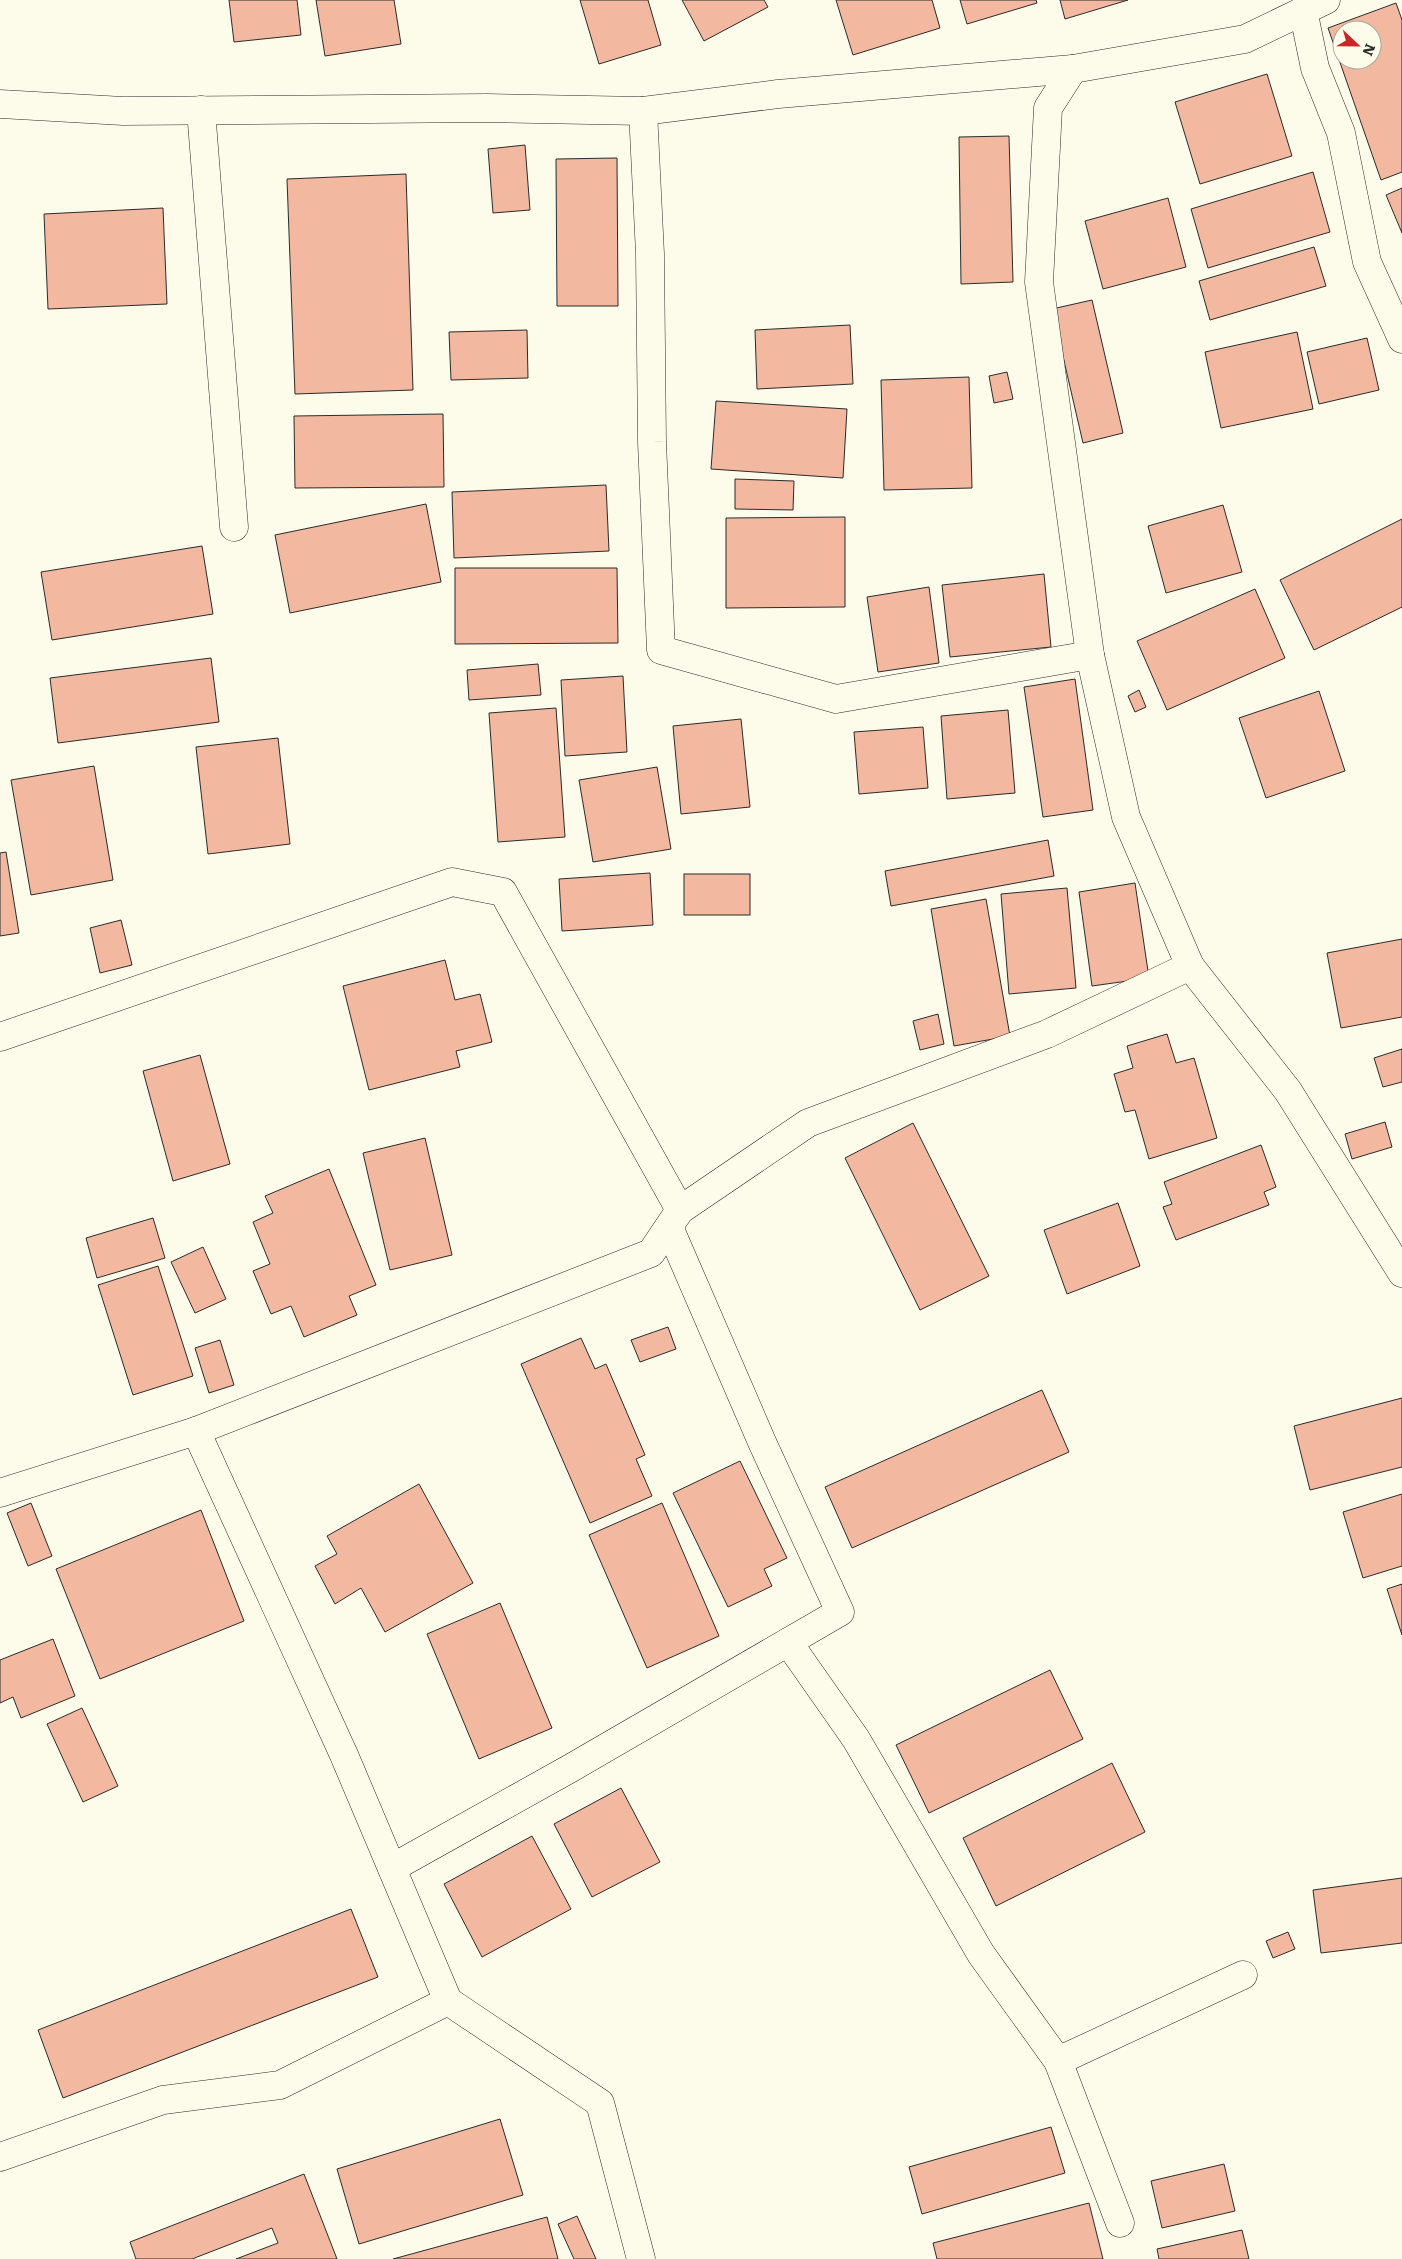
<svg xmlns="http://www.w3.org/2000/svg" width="1402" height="2259" viewBox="0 0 1402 2259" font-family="Literata,serif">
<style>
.building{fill:#f2b8a0;stroke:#2b2b2b;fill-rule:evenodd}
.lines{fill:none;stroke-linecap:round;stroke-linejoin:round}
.minor-casing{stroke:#2b2b2b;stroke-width:29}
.minor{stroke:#fdfbea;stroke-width:28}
</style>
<rect width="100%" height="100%" fill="#fdfbea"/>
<g class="building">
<polygon points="229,0 297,0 301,35 234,42"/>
<polygon points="316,0 394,0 401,44 325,56"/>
<polygon points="580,0 648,0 661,45 599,64"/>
<polygon points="682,0 764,0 768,7 704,41"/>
<polygon points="836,0 932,0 940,28 853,55"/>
<polygon points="960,0 1036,0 1037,3 967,24"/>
<polygon points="1060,0 1128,0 1065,19"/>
<path d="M1396 3 1402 20V172L1381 180 1328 28ZM1342 30H1372V60H1342Z"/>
<polygon points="1267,74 1292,156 1200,184 1175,102"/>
<polygon points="1009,136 1013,282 961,284 959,137"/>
<polygon points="525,145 530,210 493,213 488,149"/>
<polygon points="617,158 618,306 557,306 556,159"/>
<polygon points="1313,172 1330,232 1208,268 1191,209"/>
<polygon points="406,174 413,390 295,394 287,179"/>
<polygon points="1402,188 1402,233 1386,195"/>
<polygon points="1168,198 1186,267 1103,289 1085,221"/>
<polygon points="163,208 167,304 48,309 44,214"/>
<polygon points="1314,247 1326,286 1210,320 1199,281"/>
<polygon points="1092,300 1123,433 1083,443 1052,309"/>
<polygon points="850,325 853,384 757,389 755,330"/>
<polygon points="527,330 528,378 451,380 449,332"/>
<polygon points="1297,332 1313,409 1221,428 1205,352"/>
<polygon points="1367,338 1379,390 1319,404 1307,352"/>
<polygon points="1007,372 1013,399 994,403 989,376"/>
<polygon points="969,377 972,488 884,490 881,380"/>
<polygon points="716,401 847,409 843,478 711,469"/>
<polygon points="443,414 444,487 295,488 294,416"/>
<polygon points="735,479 794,481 793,510 735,509"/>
<polygon points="606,485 609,551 454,558 452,492"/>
<polygon points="426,504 441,582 290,613 275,535"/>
<polygon points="1223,505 1242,572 1166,593 1148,526"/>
<polygon points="845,517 845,607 726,608 726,518"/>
<polygon points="1402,519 1402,607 1314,650 1280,580"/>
<polygon points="202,546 213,614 52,640 41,572"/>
<polygon points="455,568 617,568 618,643 455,644"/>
<polygon points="1044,574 1051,647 950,657 942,585"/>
<polygon points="929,587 939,663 878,672 867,597"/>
<polygon points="1255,589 1285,658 1167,710 1137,641"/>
<polygon points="211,658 219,722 58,743 50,678"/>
<polygon points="538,664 541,695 469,700 467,670"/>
<polygon points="623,676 627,752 565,756 561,680"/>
<polygon points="1075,679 1093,810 1043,817 1024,687"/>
<polygon points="1139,690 1146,707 1135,712 1128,696"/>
<polygon points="1319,691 1345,771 1266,798 1239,718"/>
<polygon points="556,708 565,837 498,842 489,713"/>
<polygon points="1008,710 1015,793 947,799 941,716"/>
<polygon points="741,719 750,807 681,814 673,726"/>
<polygon points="923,727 928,788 859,794 854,732"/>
<polygon points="278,738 290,844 208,854 196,747"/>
<polygon points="94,766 113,880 31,895 11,780"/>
<polygon points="657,767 671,849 593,862 579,780"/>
<polygon points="1048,840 1054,876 891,906 885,871"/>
<polygon points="6,852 19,933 0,936 0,853"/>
<polygon points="650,873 653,925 562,931 559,879"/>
<rect x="684" y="874" width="66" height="41"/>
<polygon points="1135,883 1149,978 1092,986 1079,892"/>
<polygon points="1067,888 1076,988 1009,994 1001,894"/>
<polygon points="986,899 1010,1036 954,1046 931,909"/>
<polygon points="121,920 132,965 100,973 90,928"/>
<polygon points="1402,939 1402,1017 1341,1028 1327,953"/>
<polygon points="445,960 455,1000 480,994 492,1042 456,1051 460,1067 369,1090 343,986"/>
<polygon points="938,1014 944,1044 920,1050 913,1021"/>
<polygon points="1167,1034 1176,1063 1194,1058 1217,1138 1149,1159 1135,1110 1125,1112 1114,1074 1133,1068 1127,1046"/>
<polygon points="1402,1049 1402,1082 1383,1087 1374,1058"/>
<polygon points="200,1055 230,1164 173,1181 143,1071"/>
<polygon points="1385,1122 1392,1147 1352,1159 1345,1134"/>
<polygon points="913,1123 989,1276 920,1310 845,1158"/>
<polygon points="425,1138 452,1255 390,1270 363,1153"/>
<polygon points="1261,1145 1276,1187 1264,1192 1269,1205 1176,1240 1163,1207 1172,1204 1164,1182"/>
<polygon points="329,1169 376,1285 349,1296 357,1315 304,1337 291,1306 271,1314 253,1271 270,1264 253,1222 273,1213 265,1196"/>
<polygon points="1118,1203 1140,1266 1067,1294 1044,1230"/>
<polygon points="153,1218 165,1258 97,1278 86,1238"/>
<polygon points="203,1247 226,1299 195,1313 171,1262"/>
<polygon points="158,1266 193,1376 133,1395 98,1285"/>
<polygon points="668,1327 676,1349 640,1362 631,1340"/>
<polygon points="581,1338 595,1369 606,1364 645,1455 636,1459 652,1496 590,1523 521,1364"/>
<polygon points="220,1340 234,1385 209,1393 195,1348"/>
<polygon points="1042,1390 1069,1452 852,1548 825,1487"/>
<polygon points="1402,1398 1402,1467 1310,1490 1294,1426"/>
<polygon points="740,1461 787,1558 764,1569 772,1586 728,1607 673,1493"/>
<polygon points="419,1484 473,1583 385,1632 361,1588 335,1604 315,1566 337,1554 327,1536"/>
<polygon points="1402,1494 1402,1566 1363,1578 1343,1512"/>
<polygon points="31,1503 52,1556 28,1566 7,1513"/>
<polygon points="662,1503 719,1636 647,1668 589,1535"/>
<polygon points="201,1510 244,1621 100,1679 56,1569"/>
<polygon points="1402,1584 1402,1635 1387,1589"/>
<polygon points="500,1603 552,1728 479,1759 427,1634"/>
<polygon points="53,1639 75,1696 21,1718 13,1697 0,1703 0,1660"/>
<polygon points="1050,1670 1083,1739 929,1813 896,1745"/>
<polygon points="82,1708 118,1786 83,1802 47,1724"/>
<polygon points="1112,1763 1145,1832 996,1906 963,1838"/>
<polygon points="621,1788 660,1862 592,1897 554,1824"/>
<polygon points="532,1836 571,1909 482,1957 444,1884"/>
<polygon points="1402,1878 1402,1943 1321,1953 1313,1890"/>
<polygon points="351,1909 378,1977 63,2098 38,2030"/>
<polygon points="1288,1932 1295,1949 1273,1958 1266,1941"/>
<polygon points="500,2119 523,2195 359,2244 337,2169"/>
<polygon points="1051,2127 1065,2173 922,2214 909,2167"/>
<polygon points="1224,2164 1235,2211 1162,2228 1151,2181"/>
<polygon points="304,2174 337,2259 236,2259 278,2243 272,2228 192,2259 136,2259 130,2242"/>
<polygon points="1089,2203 1103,2259 937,2259 933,2243"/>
<polygon points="577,2216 596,2259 574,2259 558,2224"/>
<polygon points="547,2217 558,2259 393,2259"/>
<polygon points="1242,2230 1249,2259 1159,2259 1157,2249"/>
</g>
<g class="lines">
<g class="minor-casing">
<g id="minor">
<polyline points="1303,10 1315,68 1341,133 1367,262 1402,339"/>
<polyline points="0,104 123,111 487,108 643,111 778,94 1073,69"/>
<polyline points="201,110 234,527"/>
<polyline points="643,111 650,254 652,442 661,650 836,699 1090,655"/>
<polyline points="1190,966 1288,1091 1402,1273"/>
<polyline points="0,1037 452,882 503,892 680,1210"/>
<polyline points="196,1431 344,1755 448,2001 600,2103 641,2259"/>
<polyline points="0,1493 196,1431 651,1253 680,1210 808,1123 1047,1034 1190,966 1126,817 1090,655 1039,282 1048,108 1073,69 1245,39 1326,0"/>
<polyline points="788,1642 856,1739 981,1954 1058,2061 1120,2223"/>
<polyline points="392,1868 571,1768 840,1612 762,1442 669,1227"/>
<polyline points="1058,2061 1243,1975"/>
<polyline points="0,2157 163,2100 280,2085 448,2001"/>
</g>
</g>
<use href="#minor" class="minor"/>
</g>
<g transform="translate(1357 45) rotate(112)"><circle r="24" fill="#fdfbea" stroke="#a9a89e"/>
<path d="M0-4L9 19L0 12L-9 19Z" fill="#c62828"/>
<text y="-8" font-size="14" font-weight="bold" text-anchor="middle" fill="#2b2b2b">N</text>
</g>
</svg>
